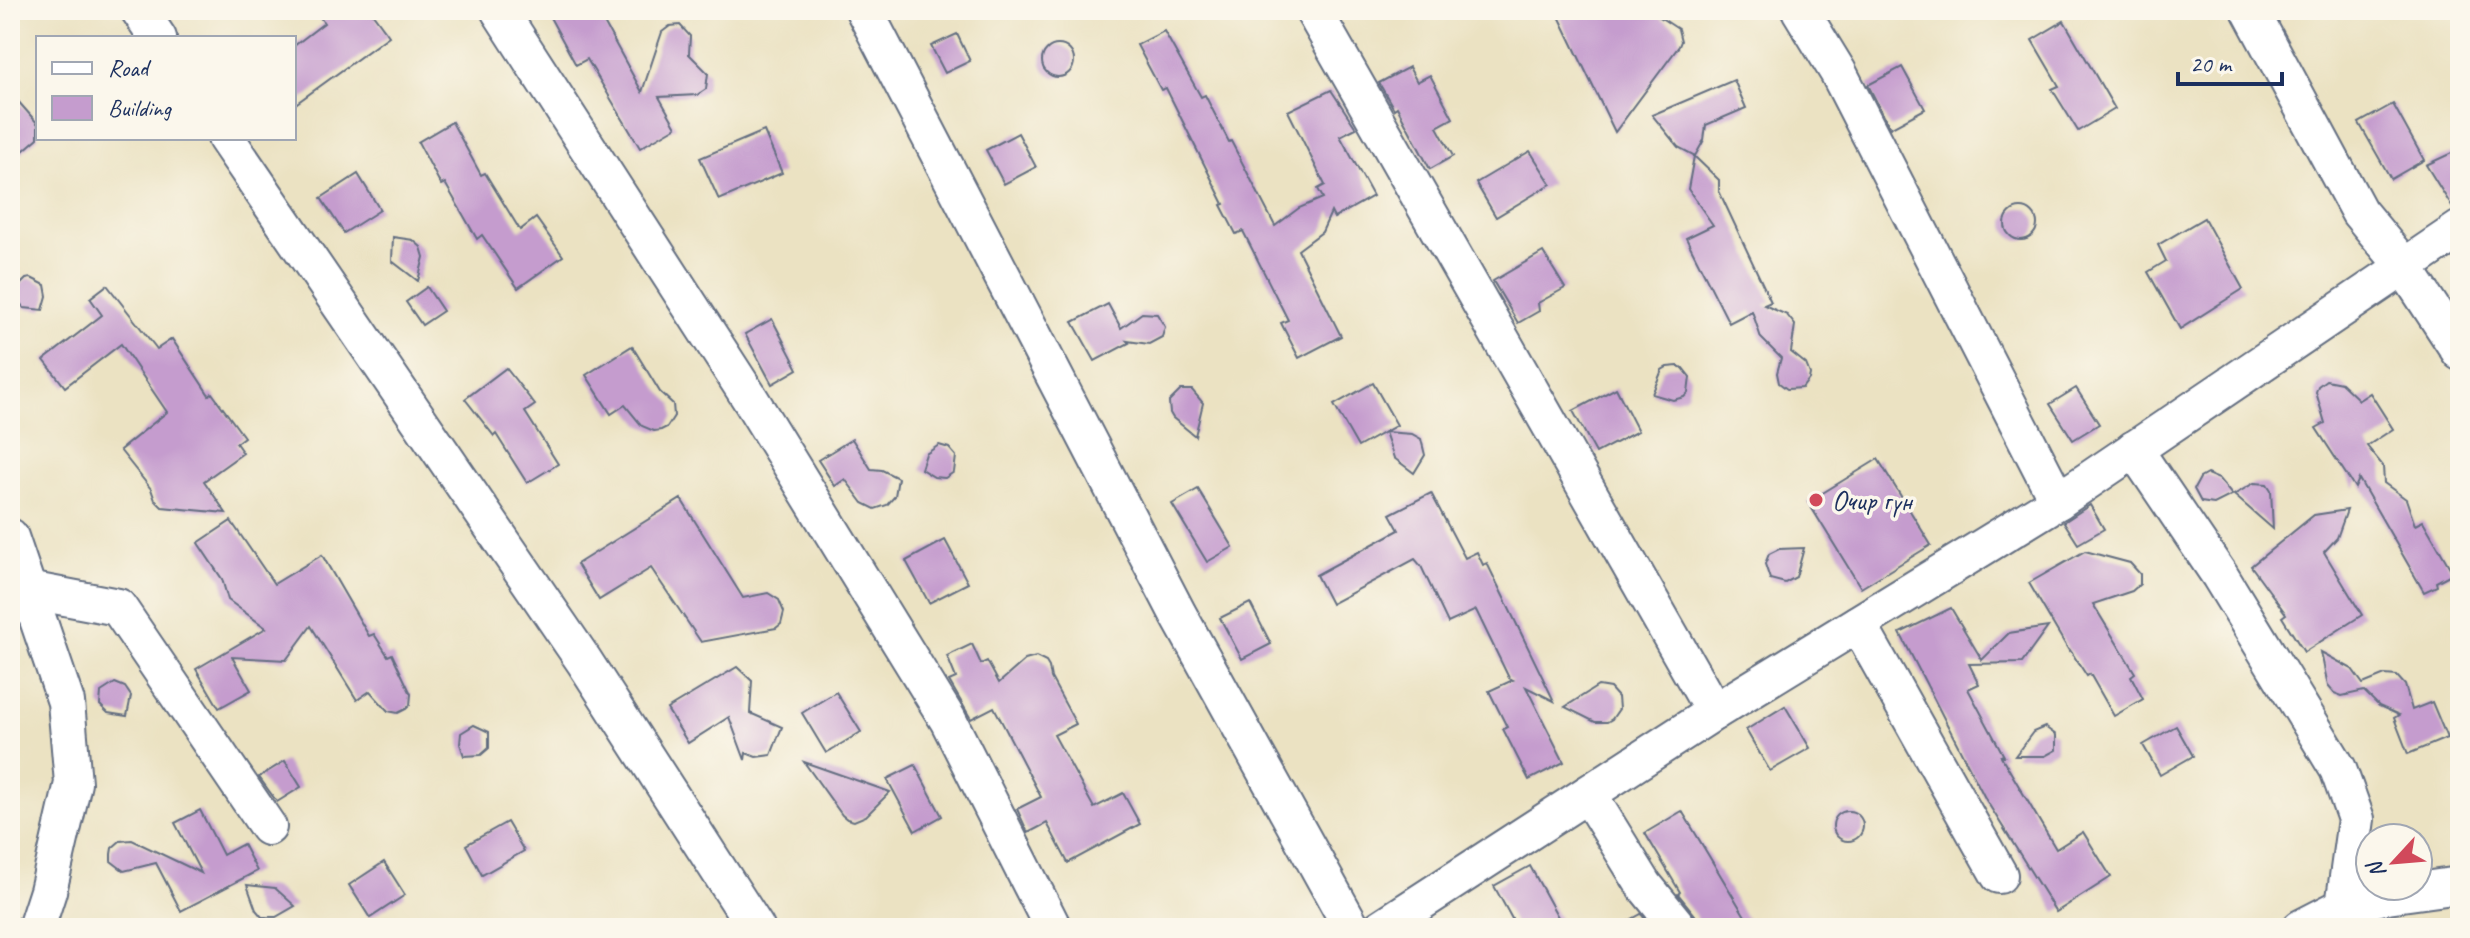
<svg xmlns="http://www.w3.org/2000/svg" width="2470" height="938" viewBox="0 0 2470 938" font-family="Caveat,sans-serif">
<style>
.building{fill:#c59cce}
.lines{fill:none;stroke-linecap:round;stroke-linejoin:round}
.minor-casing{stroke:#646e81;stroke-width:40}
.minor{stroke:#fff;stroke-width:36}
.poi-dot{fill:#d1495b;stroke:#fbf7ec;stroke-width:3}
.labels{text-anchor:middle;stroke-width:7;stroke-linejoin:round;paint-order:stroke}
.poi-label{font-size:28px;fill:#1b2f5e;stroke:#fbf7ec;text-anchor:start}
</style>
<rect width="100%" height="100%" fill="#fbf7ec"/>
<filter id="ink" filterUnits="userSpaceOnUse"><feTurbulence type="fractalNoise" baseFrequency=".0125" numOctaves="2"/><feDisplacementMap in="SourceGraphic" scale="16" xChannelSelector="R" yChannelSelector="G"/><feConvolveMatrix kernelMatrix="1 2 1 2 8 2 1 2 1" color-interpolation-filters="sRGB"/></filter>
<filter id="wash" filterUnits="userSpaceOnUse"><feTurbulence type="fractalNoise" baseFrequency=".006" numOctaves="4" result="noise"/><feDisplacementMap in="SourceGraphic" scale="32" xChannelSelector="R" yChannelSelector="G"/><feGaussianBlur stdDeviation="1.8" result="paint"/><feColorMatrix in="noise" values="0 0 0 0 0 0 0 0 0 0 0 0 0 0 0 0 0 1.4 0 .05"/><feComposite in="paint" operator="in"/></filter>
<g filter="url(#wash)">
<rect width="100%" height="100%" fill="#ebe2c2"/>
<g id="blocks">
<g class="building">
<polygon points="315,10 370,10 389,36 294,105 294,46 324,23"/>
<polygon points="546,10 597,10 642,92 662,32 670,26 680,25 690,36 689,54 708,73 706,89 697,95 659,97 676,127 640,148 587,59 576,65"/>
<polygon points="1556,10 1649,10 1678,29 1681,41 1679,46 1615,132"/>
<polygon points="2064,21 2115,109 2078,131 2052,89 2059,86 2032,40"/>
<polygon points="1164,31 1201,97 1205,95 1229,142 1231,141 1275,226 1299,208 1323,198 1318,189 1325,185 1288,111 1331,90 1356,128 1340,136 1373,196 1334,218 1331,212 1322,232 1298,250 1341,336 1299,358 1281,323 1288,320 1243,231 1236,234 1221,205 1224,204 1166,88 1161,90 1137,45"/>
<polygon points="957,34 970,61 945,73 931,46"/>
<circle cx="1058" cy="61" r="16"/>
<polygon points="1409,67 1417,82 1430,75 1453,118 1437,127 1453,156 1430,169 1397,107 1394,109 1379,83"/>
<polygon points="1902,67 1925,109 1890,128 1868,85"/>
<polygon points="1734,80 1746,108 1706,125 1704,140 1695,156 1678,147 1652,115"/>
<polygon points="10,92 38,124 38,138 10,162"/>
<polygon points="2393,104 2424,160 2391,179 2359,123"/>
<polygon points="452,122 481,175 485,173 520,230 536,218 563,256 518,288 482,235 477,239 445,183 441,185 418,142"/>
<polygon points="764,131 782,173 719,200 700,158"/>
<polygon points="1018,133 1036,167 1004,184 986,150"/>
<polygon points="2460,149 2460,208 2454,210 2426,165"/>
<polygon points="1530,151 1551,184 1496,217 1476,183"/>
<polygon points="1694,156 1719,180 1719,191 1771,302 1764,305 1787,315 1795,325 1791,352 1806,364 1810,374 1809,379 1802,388 1787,389 1779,383 1777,373 1781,358 1761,338 1752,311 1729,323 1686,238 1713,225 1688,189"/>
<polygon points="358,174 380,210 344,233 321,198"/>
<circle cx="2021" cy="224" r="16"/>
<polygon points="2204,218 2243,289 2180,329 2148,272 2166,261 2158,245"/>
<polygon points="393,237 413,240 421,247 424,257 418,281 392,261"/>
<polygon points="1543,252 1565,288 1538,303 1539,311 1518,323 1493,281"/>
<polygon points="31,278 45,285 47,296 43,310 24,308 18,301 18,287 26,279"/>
<polygon points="107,285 157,349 172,339 209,395 212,393 244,437 236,443 243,453 204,481 226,513 162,507 155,500 151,489 120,450 167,412 121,344 65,387 44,360 102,315 90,298"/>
<polygon points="427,287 443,311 422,325 406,302"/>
<polygon points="1108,304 1121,328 1142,313 1157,314 1165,327 1162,337 1149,344 1127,341 1129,343 1095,361 1073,322"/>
<polygon points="772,319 798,369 772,384 745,334"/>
<polygon points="632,346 660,392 673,404 674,416 667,427 661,430 654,431 642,426 625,405 611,414 586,375"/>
<polygon points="1678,366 1683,368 1690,377 1688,393 1684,397 1673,400 1652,394 1662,370 1667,367"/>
<polygon points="506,368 535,405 525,412 558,464 527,483 496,434 494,436 465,399"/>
<polygon points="2326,380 2341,383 2359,400 2370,393 2393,429 2367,446 2383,466 2384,483 2406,499 2415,525 2423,521 2453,573 2436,582 2437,586 2424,592 2359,479 2355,488 2316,428 2325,423 2316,392 2318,386"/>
<polygon points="1373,383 1397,425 1358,447 1334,405"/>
<polygon points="1616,388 1638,431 1596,453 1573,411"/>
<polygon points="2076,388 2099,424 2073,440 2050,404"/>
<polygon points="1181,390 1192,390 1203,403 1195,436 1173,418 1170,413 1169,402"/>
<polygon points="1385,432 1412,434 1421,439 1425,455 1414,473 1394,458"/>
<polygon points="852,439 871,469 882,470 898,478 895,496 887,505 875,509 863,503 845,479 835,486 818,460"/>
<polygon points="939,445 949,448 956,456 954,472 945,478 934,477 921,469 926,454"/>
<polygon points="1878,459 1931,545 1861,588 1808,502"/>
<polygon points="2207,474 2219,479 2232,495 2214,504 2201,502 2194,489 2200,478"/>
<polygon points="2254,483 2267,484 2271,490 2273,529 2234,495"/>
<polygon points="1198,489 1233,547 1207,562 1172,504"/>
<polygon points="1431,493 1465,558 1477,552 1483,565 1487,563 1554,701 1526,687 1564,762 1529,780 1503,729 1507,727 1489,691 1513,680 1509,678 1476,610 1448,623 1421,566 1415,559 1331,604 1316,575 1399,530 1390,514"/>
<polygon points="681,499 743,598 768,593 779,600 784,612 781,624 776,628 701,642 651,568 599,600 577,564"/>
<polygon points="2090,505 2104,529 2078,544 2064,522"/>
<polygon points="2347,510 2337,538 2324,552 2362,615 2304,652 2282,617 2286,614 2251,566 2314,515"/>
<polygon points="231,521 274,584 322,555 369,636 374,634 388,656 392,654 411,694 410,705 406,709 398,713 388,711 370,691 357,700 311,626 286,660 232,657 251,690 219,708 196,669 266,628 228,600 222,579 198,543"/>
<polygon points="945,540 968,583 929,603 906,561"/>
<polygon points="1804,548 1796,577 1785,583 1770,579 1765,564 1769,554 1779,549"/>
<polygon points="2085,551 2130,563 2140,574 2140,584 2132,591 2093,604 2135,673 2131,676 2143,699 2114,716 2090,674 2087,676 2070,650 2069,651 2029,583"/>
<polygon points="1250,603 1271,644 1242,659 1220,618"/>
<polygon points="1951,608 1982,660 2009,633 2048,627 2022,663 1969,664 1979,684 1968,689 2004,756 2001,756 2056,849 2083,832 2111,877 2056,912 1986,800 1900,633"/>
<polygon points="972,644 981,664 987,661 999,683 1025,660 1036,657 1046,662 1049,667 1051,678 1076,724 1054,735 1094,808 1123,793 1140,824 1068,863 1047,823 1028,833 1017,809 1041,797 994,707 971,719 949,681 956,678 947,656"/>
<polygon points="2321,652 2352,669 2363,684 2385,675 2397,676 2405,685 2412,710 2432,702 2447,738 2408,754 2394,718 2399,715 2379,706 2364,691 2342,696 2334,693 2328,686"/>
<polygon points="737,667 752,681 750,713 782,727 771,755 756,757 746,753 745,760 729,717 688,743 667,709"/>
<polygon points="115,683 125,687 131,696 127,716 108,713 100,705 101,692"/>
<polygon points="1598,686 1610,688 1618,697 1619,709 1612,719 1607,722 1595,722 1565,707"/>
<polygon points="836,692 861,732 826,753 802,713"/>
<polygon points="1785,706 1810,748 1770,771 1746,730"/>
<polygon points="474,725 489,732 489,748 481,755 464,756 460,744 461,733"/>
<polygon points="2176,726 2193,756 2160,775 2143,745"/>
<polygon points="2045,727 2056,735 2056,750 2045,756 2015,756 2033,732"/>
<polygon points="285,761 301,787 277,802 259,777"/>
<polygon points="804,762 890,792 866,816 854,821 847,819 842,815"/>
<polygon points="915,765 942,816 915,831 887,779"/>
<polygon points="200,810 223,855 243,844 257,871 181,911 156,863 124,871 111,861 111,854 112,848 120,841 132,840 201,873 175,823"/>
<polygon points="1682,811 1752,928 1700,928 1695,915 1678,894 1680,892 1645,833"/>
<circle cx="1848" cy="826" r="15"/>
<polygon points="507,822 524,851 482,875 466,845"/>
<polygon points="384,862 405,895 370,918 349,885"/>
<polygon points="1530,866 1564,928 1517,928 1494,886"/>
<polygon points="247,885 275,888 295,906 276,917 262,917 256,910"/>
<polygon points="1641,914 1652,928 1616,928"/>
</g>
</g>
</g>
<g filter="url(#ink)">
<use href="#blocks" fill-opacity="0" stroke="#646e81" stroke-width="2"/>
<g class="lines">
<g class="minor-casing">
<g id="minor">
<polyline points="139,10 158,38"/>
<polyline points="499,10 749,397 948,720 1053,928"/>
<polyline points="864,10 1178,614 1352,928"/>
<polyline points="1313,10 1714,712"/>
<polyline points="1800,10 1838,72 2058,501"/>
<polyline points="2250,10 2359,212 2403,265 2460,352"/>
<polyline points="226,138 584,661 756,928"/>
<polyline points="2134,449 2220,576 2338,769 2356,819 2344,906"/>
<polyline points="10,537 66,702 73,783 48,891 36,928"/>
<polyline points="28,590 118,607 268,827"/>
<polyline points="1858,624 1999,875"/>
<polyline points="1588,794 1644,885 1679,928"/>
<polyline points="1381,928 1714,712 2058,501 2460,229"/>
<polyline points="2301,928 2344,906 2387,895 2460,885"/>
</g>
</g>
<use href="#minor" class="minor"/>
</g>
</g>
<circle class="poi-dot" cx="1816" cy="500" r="8"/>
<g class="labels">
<g class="poi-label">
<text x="1832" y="510">Очир гүн</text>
</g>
</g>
<rect width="2470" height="938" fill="none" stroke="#fbf7ec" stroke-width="40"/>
<rect x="36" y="36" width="260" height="104" fill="#fbf7ec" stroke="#a1a7b3" stroke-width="2"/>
<rect x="52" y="62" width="40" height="12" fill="#ffffff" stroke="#a1a7b3" stroke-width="2"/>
<text x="108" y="76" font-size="24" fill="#1b2f5e">Road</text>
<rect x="52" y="96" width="40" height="24" fill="#c59cce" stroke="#a1a7b3" stroke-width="2"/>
<text x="108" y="116" font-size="24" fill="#1b2f5e">Building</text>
<g transform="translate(2394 862) rotate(244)"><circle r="38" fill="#fbf7ec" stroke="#a1a7b3" stroke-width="2"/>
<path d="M0-6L14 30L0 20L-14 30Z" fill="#d1495b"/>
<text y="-12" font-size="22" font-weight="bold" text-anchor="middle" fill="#1b2f5e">N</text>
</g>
<path d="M2178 72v12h104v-12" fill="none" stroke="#1b2f5e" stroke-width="4"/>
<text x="2190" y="72" font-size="24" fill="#1b2f5e" stroke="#fbf7ec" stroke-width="6" paint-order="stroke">20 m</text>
</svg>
